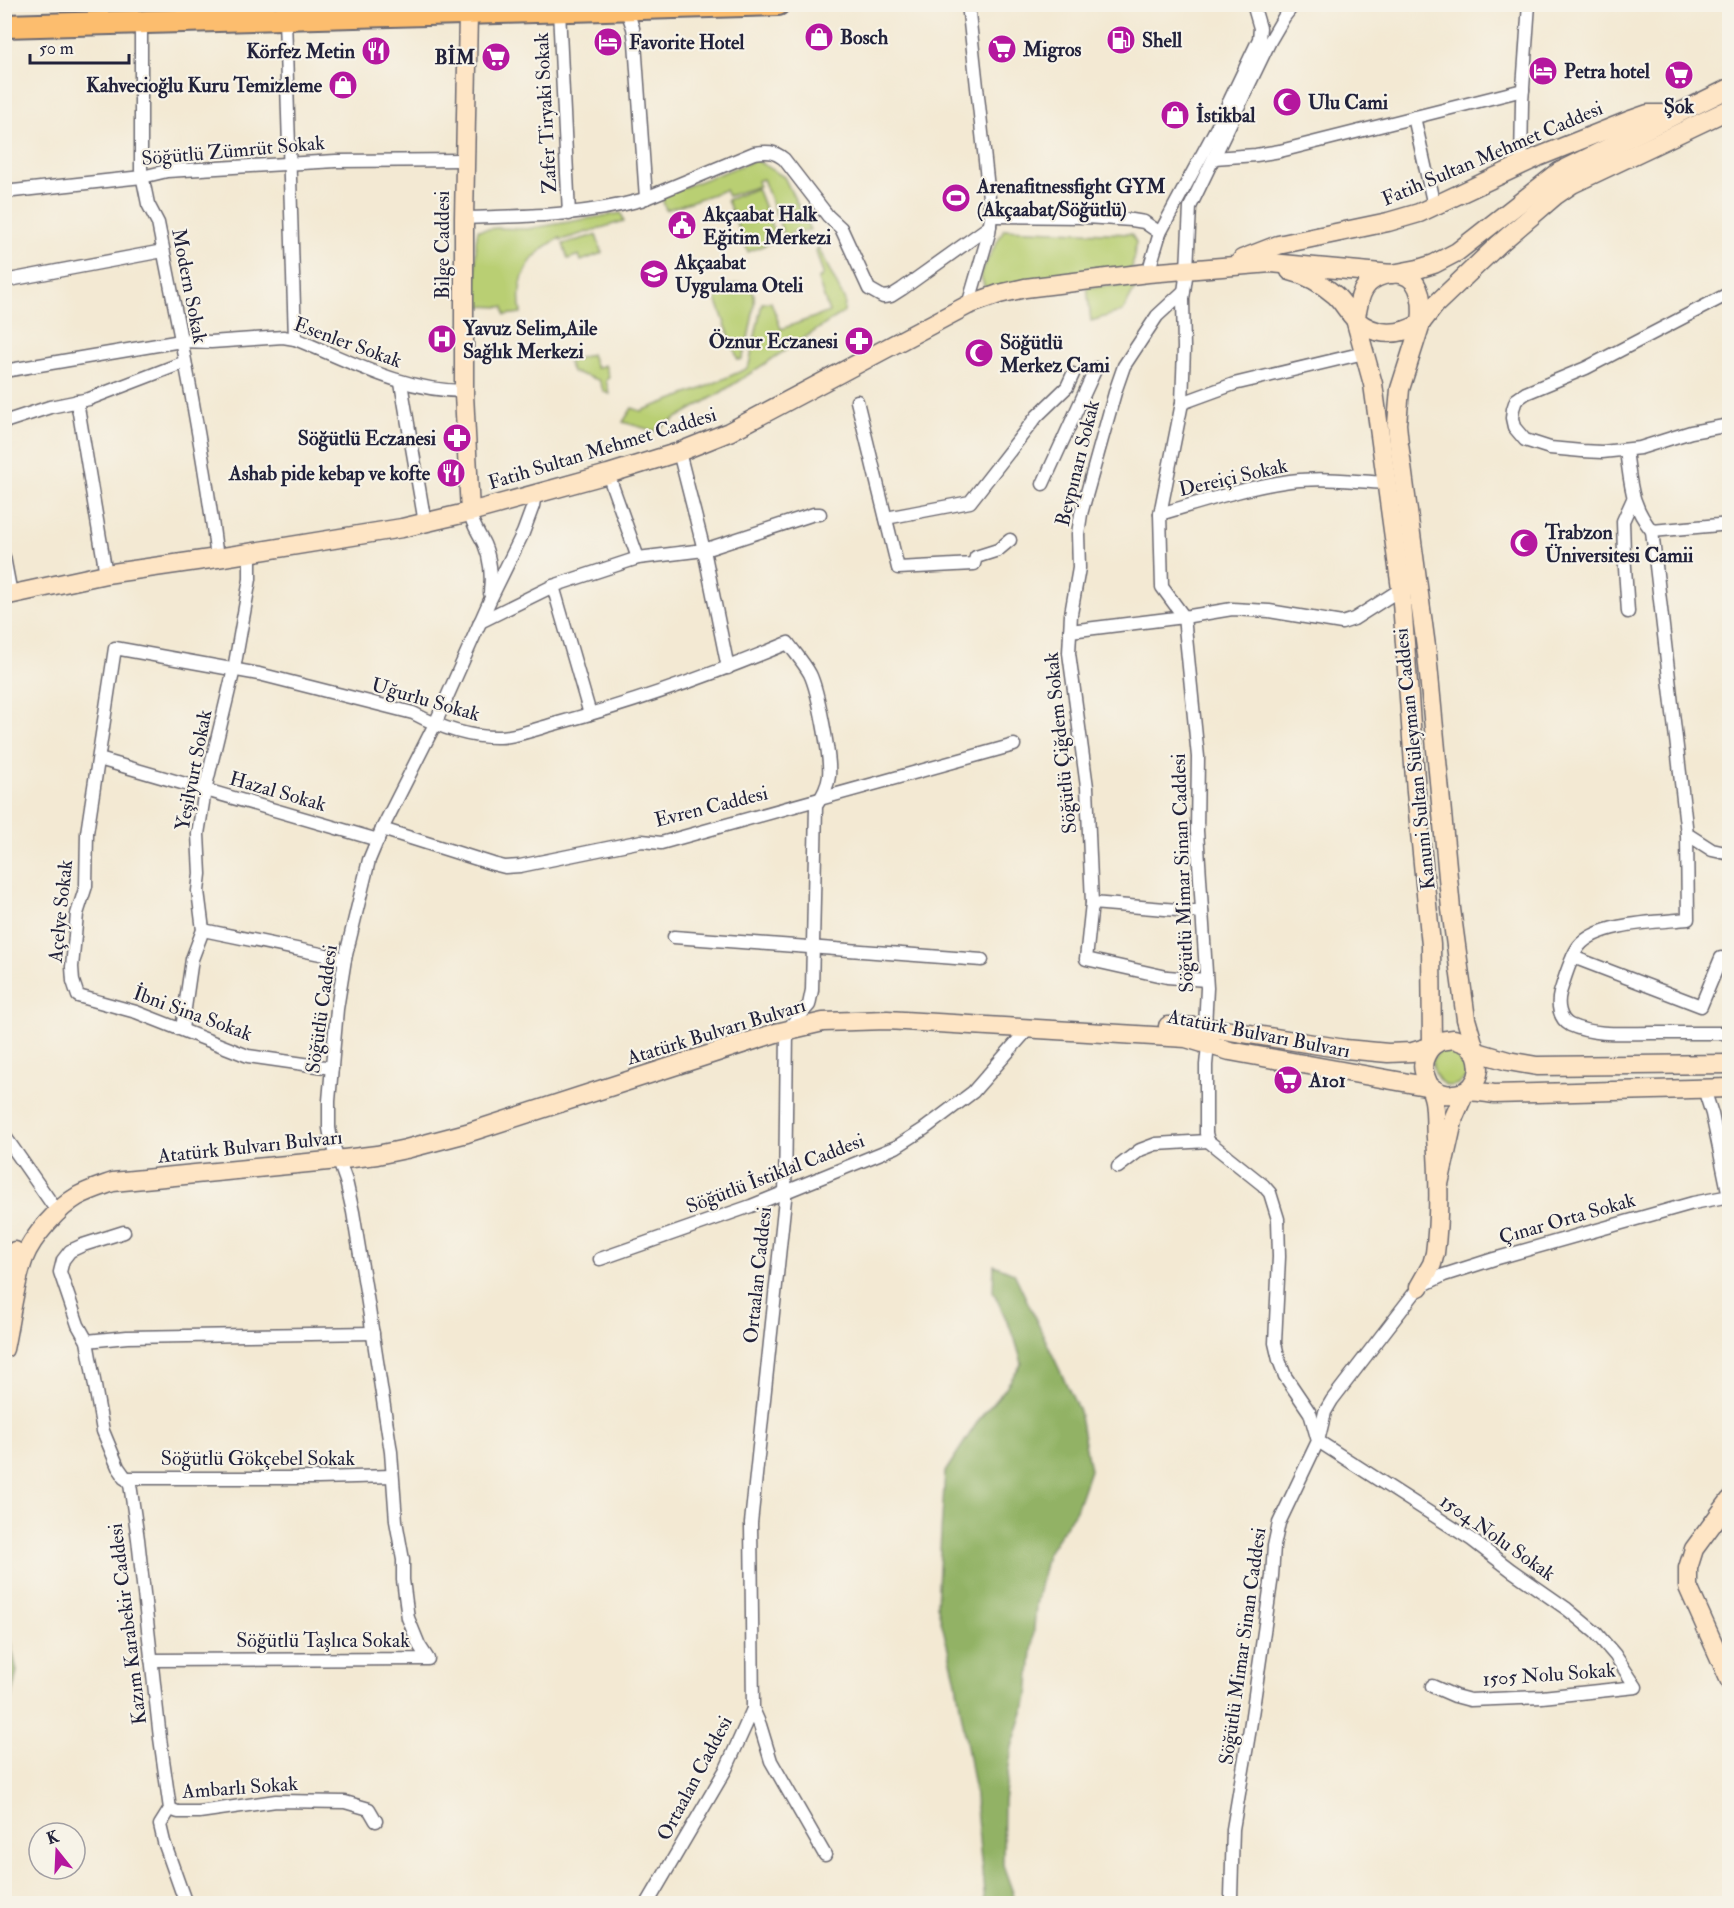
<svg xmlns="http://www.w3.org/2000/svg" width="1734" height="1908" viewBox="0 0 1734 1908" font-family="'IM FELL Double Pica',serif">
<style>
.green{fill:#b9cf73;stroke:#6e7857;stroke-width:1.5}
.forest{fill:#92b265;stroke:#5a6a50;stroke-width:1.5}
.lines{fill:none;stroke-linecap:round;stroke-linejoin:round}
.street-casing{stroke:#6b6870;stroke-width:15}
.secondary-casing{stroke:#6b6870;stroke-width:21}
.highway-casing{stroke:#6b6870;stroke-width:26}
.street{stroke:#fff;stroke-width:12}
.secondary{stroke:#fee5c5;stroke-width:18}
.highway{stroke:#fcbd6e;stroke-width:22}
.labels{text-anchor:middle;stroke-width:4.5;stroke-linejoin:round;paint-order:stroke}
.poi-label{font-size:20px;font-weight:bold;fill:#22223b;stroke:#f7f3e8;text-anchor:start}
.street-label{font-size:20px;fill:#22223b;stroke:#f7f3e8}
</style>
<rect width="100%" height="100%" fill="#f7f3e8"/>
<filter id="ink" filterUnits="userSpaceOnUse"><feTurbulence type="fractalNoise" baseFrequency=".0167" numOctaves="2"/><feDisplacementMap in="SourceGraphic" scale="12" xChannelSelector="R" yChannelSelector="G"/><feConvolveMatrix kernelMatrix="1 2 1 2 8 2 1 2 1" color-interpolation-filters="sRGB"/></filter>
<filter id="wash" filterUnits="userSpaceOnUse"><feTurbulence type="fractalNoise" baseFrequency=".008" numOctaves="4" result="noise"/><feDisplacementMap in="SourceGraphic" scale="24" xChannelSelector="R" yChannelSelector="G"/><feGaussianBlur stdDeviation="1.35" result="paint"/><feColorMatrix in="noise" values="0 0 0 0 0 0 0 0 0 0 0 0 0 0 0 0 0 1.4 0 .05"/><feComposite in="paint" operator="in"/></filter>
<g filter="url(#wash)">
<rect width="100%" height="100%" fill="#f3e9d3"/>
<g class="green">
<polygon points="756,160 784,177 810,230 793,232 785,238 763,179 757,181 759,186 728,196 725,190 666,210 661,196"/>
<polygon points="757,188 777,240 748,252 727,200"/>
<path d="M621 213 624 221 561 240 560 238C528 254 515 278 521 313L505 315 504 307 475 306 476 241 478 230 497 228 527 229Z"/>
<polygon points="1004,229 1131,234 1136,242 1132,269 986,291 980,274"/>
<polygon points="596,235 602,253 581,261 579,255 568,259 563,244"/>
<polygon points="818,247 845,301 844,312 720,393 654,431 623,422 632,408 641,411 701,389 746,369 749,365 762,303 771,302 781,329 829,312 818,280 823,274 816,251"/>
<path d="M741 283C744 285 750 288 753 292 758 300 746 349 742 359L738 360 713 290Z"/>
<polygon points="1126,285 1137,285 1123,311 1091,321 1087,287"/>
<polygon points="591,354 596,368 605,365 609,377 606,381 610,394 604,392 599,380 572,372 568,362"/>
<path d="M1444 1046 1468 1051 1472 1069C1457 1095 1435 1090 1432 1060Z"/>
</g>
<g class="forest">
<polygon points="994,1265 1014,1273 1079,1411 1090,1470 1076,1510 1047,1554 1036,1605 1028,1697 1012,1747 1004,1801 1003,1865 1017,1904 985,1903 974,1787 955,1677 937,1604 941,1533 945,1472 980,1418 1004,1390 1022,1363 1014,1336 993,1291"/>
<polygon points="4,1616 17,1671 11,1699 5,1703"/>
</g>
</g>
<g filter="url(#ink)">
<g class="lines">
<g class="street-casing">
<g id="street">
<polyline points="968,4 991,216 989,233 968,305"/>
<polyline points="626,8 633,28 635,42 646,198"/>
<polyline points="559,11 569,214"/>
<polyline points="285,18 295,339"/>
<path d="M141 22V170L148 204 158 223C180 334 203 445 217 558"/>
<polyline points="1414,117 1434,206"/>
<polyline points="1214,158 1256,155 1280,151 1523,90"/>
<polyline points="1521,165 1522,102 1529,4"/>
<polyline points="4,192 142,177 167,171 336,161 465,160"/>
<polyline points="991,216 1085,217 1132,220 1144,222 1160,233"/>
<path d="M464 218C523 216 583 216 641 200L754 153C767 151 774 151 784 159L828 216 841 228 869 289 883 297 891 296 902 289 990 226"/>
<polyline points="1148,273 1160,233 1218,125 1259,39 1260,28 1253,4"/>
<polyline points="4,281 163,251"/>
<polyline points="1184,291 1157,316 1124,366 1116,389 1081,514 1078,534 1079,568 1071,614 1069,653 1087,787 1092,903 1086,959 1167,977 1206,980"/>
<polyline points="1730,293 1586,368 1526,393 1516,400 1513,409 1512,418 1514,427 1525,440 1550,448 1582,451 1602,452 1640,448 1691,432 1730,425"/>
<path d="M4 371 181 341 211 342 283 337 295 339C350 361 403 391 464 391"/>
<polyline points="401,383 425,523"/>
<polyline points="77,401 106,574"/>
<polyline points="857,401 898,568 974,564 976,557 998,550 1010,540"/>
<polyline points="1182,403 1234,384 1364,353"/>
<polyline points="4,422 50,407 89,399 185,362"/>
<path d="M1626 451C1631 483 1630 504 1652 531L1687 834 1688 919C1660 922 1598 922 1579 946 1571 956 1564 980 1560 993 1557 1004 1559 1019 1570 1025 1594 1036 1626 1033 1652 1033 1678 1033 1704 1033 1730 1033"/>
<polyline points="679,452 704,550 728,668"/>
<polyline points="608,474 638,558"/>
<polyline points="1043,484 1096,368"/>
<path d="M470 512C472 525 479 533 484 544 491 560 492 575 490 593"/>
<path d="M1160 514C1202 502 1246 487 1290 481 1321 477 1355 481 1386 483"/>
<polyline points="886,518 970,502 1037,416 1067,387 1073,374"/>
<polyline points="1652,531 1730,524"/>
<polyline points="4,557 11,594"/>
<polyline points="553,586 590,714"/>
<polyline points="1628,612 1624,553 1623,521 1633,499"/>
<polyline points="480,622 553,586 638,558 704,550 814,514 820,514"/>
<polyline points="1070,631 1184,617 1232,609 1269,611 1342,623 1354,619 1401,589"/>
<polyline points="99,759 378,840"/>
<polyline points="382,829 493,864 505,867 520,866 642,841 661,843 1014,745"/>
<polyline points="1687,834 1712,850 1730,854"/>
<polyline points="1092,903 1202,912"/>
<polyline points="203,930 345,959"/>
<polyline points="674,937 982,960"/>
<polyline points="1573,957 1701,1006 1721,958 1730,962"/>
<polyline points="182,1029 192,959 203,930 198,891 200,874 198,834 205,790 234,669 250,579 250,553"/>
<path d="M332 1068 248 1056 136 1012 78 996 73 981 72 967 77 914 86 886 87 833 115 648 259 674 413 713C439 727 470 738 500 737 516 737 542 727 558 723 636 702 714 674 788 643 795 653 804 663 810 674 818 690 831 758 829 776 828 786 822 797 816 806L812 990 809 1005 787 1030 785 1199 751 1523 753 1709 726 1769 647 1904"/>
<polyline points="1704,1089 1712,1114 1730,1201"/>
<polyline points="4,1135 52,1204"/>
<polyline points="1118,1167 1140,1150 1156,1144 1208,1141"/>
<polyline points="124,1232 83,1245 70,1251 63,1260 60,1272 78,1325 87,1341 103,1431 118,1467 130,1484 138,1539 160,1738 170,1809 160,1825 164,1842 186,1904"/>
<polyline points="600,1259 751,1206 896,1147 924,1129 973,1092 1029,1028"/>
<polyline points="87,1341 127,1337 373,1333"/>
<polyline points="124,1478 318,1478 392,1476"/>
<polyline points="151,1660 428,1659 419,1645 408,1618 403,1580 403,1560 396,1521 391,1452 368,1303 353,1212 346,1181 331,1139 329,1128 329,1101 337,1009 345,959 369,860 382,829 435,724 490,600 523,533 533,506 535,494"/>
<polyline points="1432,1686 1455,1696 1470,1700 1542,1697 1636,1687 1615,1655 1596,1633 1567,1609 1511,1570 1472,1540 1318,1441 1325,1412 1332,1400 1419,1287 1444,1275 1494,1259 1693,1203 1730,1196"/>
<polyline points="753,1709 760,1725 771,1761 825,1855"/>
<polyline points="170,1809 178,1812 199,1812 276,1801 345,1802 369,1809 376,1821"/>
<polyline points="1232,1904 1231,1897 1233,1829 1251,1722 1272,1576 1274,1546 1279,1523 1318,1441 1310,1413 1285,1376 1279,1360 1275,1343 1279,1257 1278,1219 1270,1193 1263,1185 1208,1141 1206,1133 1206,1065 1208,1045 1205,1027 1207,988 1197,831 1198,757 1184,617 1162,587 1160,514 1182,403 1184,348 1183,299 1187,270 1190,207 1270,41 1284,17 1294,4"/>
</g>
</g>
<g class="secondary-casing">
<g id="secondary">
<polyline points="468,14 464,218 464,394 470,512"/>
<polyline points="1242,259 1278,245 1388,222 1419,213 1538,157 1628,121 1648,114 1668,114"/>
<path d="M1290 271C1308 275 1321 283 1335 295 1343 302 1348 313 1356 320 1376 337 1400 336 1421 323 1424 300 1420 269 1389 274 1382 275 1373 279 1368 284 1358 293 1359 308 1355 319"/>
<path d="M1355 319 1373 384 1401 589 1416 792 1431 945 1432 1046C1413 1069 1430 1078 1434 1101 1436 1113 1435 1126 1436 1138 1439 1177 1440 1215 1435 1253L1432 1264 1419 1287"/>
<polyline points="4,596 106,574 217,558 402,528 470,512 608,474 679,452 729,432 968,305 999,294 1025,288 1148,273 1271,263 1392,274 1418,269 1434,264 1457,252 1559,172 1730,88"/>
<polyline points="1168,1026 1205,1027 1345,1049 1388,1053 1412,1052 1432,1046 1440,1041 1454,1039 1467,1044 1474,1051 1508,1061 1537,1066 1730,1064"/>
<polyline points="1439,1184 1454,1117 1465,1092 1472,1086 1477,1078 1479,1069 1478,1060 1466,1019 1451,909 1427,654 1399,444 1397,424 1400,389 1421,323 1435,305 1499,244 1556,195 1572,184 1730,109"/>
<polyline points="4,1284 15,1251"/>
<path d="M4 1349C10 1321 14 1285 24 1258 32 1237 59 1207 78 1196 89 1190 102 1186 113 1182L328 1161 377 1155 406 1149 467 1133 776 1033 823 1022 887 1020 1186 1038 1230 1051 1431 1087C1445 1097 1449 1095 1464 1092 1473 1090 1485 1093 1494 1094L1730 1088"/>
<polyline points="1730,1500 1694,1549 1688,1568 1688,1587 1730,1681"/>
</g>
</g>
<g class="highway-casing">
<polyline id="highway" points="4,26 778,4"/>
</g>
<use href="#street" class="street"/>
<use href="#secondary" class="secondary"/>
<use href="#highway" class="highway"/>
</g>
</g>
<defs>
<g id="shop-disc" transform="scale(1.5)"><circle r="9.5" fill="#b5179e" stroke="#f7f3e8"/><path d="M-5-2.5h2.3a2.7 3.5 0 0 1 5.4 0H5L5.5 6h-11ZM-1.5-2.5h3a1.5 2.3 0 0 0-3 0Z" fill="#fff"/></g>
<g id="fuel-disc" transform="scale(1.5)"><circle r="9.5" fill="#b5179e" stroke="#f7f3e8"/><path d="M-5.5-6h7V0h2V4h1.3V-2.5L3-4.5l.8-.8L6-3V5H2.5V1h-1V6h-7ZM-4.2-4.7v3.2H.2V-4.7Z" fill="#fff"/></g>
<g id="hotel-disc" transform="scale(1.5)"><circle r="9.5" fill="#b5179e" stroke="#f7f3e8"/><path d="M-6-4.5h1.5V1H6V5H4.5V3h-9V5H-6ZM-4 0a1.8 1.8 0 1 1 3.6 0ZM.5 0V-2.5h3Q6-2.5 6 0Z" fill="#fff"/></g>
<g id="supermarket-disc" transform="scale(1.5)"><circle r="9.5" fill="#b5179e" stroke="#f7f3e8"/><path d="M-6-5.5h2.5l.6 2H6L4.5 2H-2.5L-4.4-4H-6ZM-1.5 3.2a1.3 1.3 0 1 0 .1 0ZM3 3.2a1.3 1.3 0 1 0 .1 0Z" fill="#fff"/></g>
<g id="restaurant-disc" transform="scale(1.5)"><circle r="9.5" fill="#b5179e" stroke="#f7f3e8"/><path d="M-5-6h1v4h1v-4h1v4h1v-4h1v5L-1.5 .5V6h-2V.5L-5-1ZM5-6V6H3V1.5H1.5Q1.5-4 5-6Z" fill="#fff"/></g>
<g id="mosque-disc" transform="scale(1.5)"><circle r="9.5" fill="#b5179e" stroke="#f7f3e8"/><path d="M3.5-4.9A6 6 0 1 0 3.5 4.9A5 5 0 1 1 3.5-4.9Z" fill="#fff"/></g>
<g id="stadium-disc" transform="scale(1.5)"><circle r="9.5" fill="#b5179e" stroke="#f7f3e8"/><path d="M0-5a6.5 5 0 1 0 0 10a6.5 5 0 1 0 0-10ZM-3.5-1.8h7v3.6h-7Z" fill="#fff"/></g>
<g id="civic-disc" transform="scale(1.5)"><circle r="9.5" fill="#b5179e" stroke="#f7f3e8"/><path d="M-.6-6.5H3V-4.5H.6V-3L4-1V1h2V6H-6V1h2V-1L-.6-3ZM-1.2 2.5V6h2.4V2.5Z" fill="#fff"/></g>
<g id="school-disc" transform="scale(1.5)"><circle r="9.5" fill="#b5179e" stroke="#f7f3e8"/><path d="M0-5L7-2L0 1L-7-2ZM-4 1L0 2.5L4 1V4Q0 6-4 4Z" fill="#fff"/></g>
<g id="hospital-disc" transform="scale(1.5)"><circle r="9.5" fill="#b5179e" stroke="#f7f3e8"/><path d="M-5-5h3v3.5h4V-5h3V5h-3V1.5h-4V5h-3Z" fill="#fff"/></g>
<g id="pharmacy-disc" transform="scale(1.5)"><circle r="9.5" fill="#b5179e" stroke="#f7f3e8"/><path d="M-2-6h4v4h4v4h-4v4h-4v-4h-4v-4h4Z" fill="#fff"/></g>
</defs>
<g fill-rule="evenodd">
<use href="#shop-disc" x="819" y="37"/>
<use href="#fuel-disc" x="1121" y="40"/>
<use href="#hotel-disc" x="608" y="42"/>
<use href="#supermarket-disc" x="1002" y="49"/>
<use href="#restaurant-disc" x="376" y="51"/>
<use href="#supermarket-disc" x="496" y="57"/>
<use href="#hotel-disc" x="1543" y="71"/>
<use href="#supermarket-disc" x="1679" y="75"/>
<use href="#shop-disc" x="343" y="85"/>
<use href="#mosque-disc" x="1287" y="102"/>
<use href="#shop-disc" x="1175" y="115"/>
<use href="#stadium-disc" x="956" y="198"/>
<use href="#civic-disc" x="682" y="225"/>
<use href="#school-disc" x="654" y="274"/>
<use href="#hospital-disc" x="442" y="339"/>
<use href="#pharmacy-disc" x="859" y="341"/>
<use href="#mosque-disc" x="979" y="353"/>
<use href="#pharmacy-disc" x="457" y="438"/>
<use href="#restaurant-disc" x="451" y="473"/>
<use href="#mosque-disc" x="1524" y="543"/>
<use href="#supermarket-disc" x="1288" y="1080"/>
</g>
<g class="labels">
<g class="poi-label">
<text x="840" y="44">Bosch</text>
<text x="1142" y="47">Shell</text>
<text x="629" y="49">Favorite Hotel</text>
<text x="1023" y="56">Migros</text>
<text x="355" y="58" text-anchor="end">Körfez Metin</text>
<text x="475" y="64" text-anchor="end">BİM</text>
<text x="1564" y="78">Petra hotel</text>
<text x="322" y="92" text-anchor="end">Kahvecioğlu Kuru Temizleme</text>
<text x="1308" y="109">Ulu Cami</text>
<text x="1679" y="113" text-anchor="middle">Şok</text>
<text x="1196" y="122">İstikbal</text>
<text x="977" y="193">Arenafitnessfight GYM<tspan x="977" dy="23">(Akçaabat/Söğütlü)</tspan></text>
<text x="703" y="221">Akçaabat Halk<tspan x="703" dy="23">Eğitim Merkezi</tspan></text>
<text x="675" y="269">Akçaabat<tspan x="675" dy="23">Uygulama Oteli</tspan></text>
<text x="463" y="335">Yavuz Selim,Aile<tspan x="463" dy="23">Sağlık Merkezi</tspan></text>
<text x="838" y="348" text-anchor="end">Öznur Eczanesi</text>
<text x="1000" y="349">Söğütlü<tspan x="1000" dy="23">Merkez Cami</tspan></text>
<text x="436" y="445" text-anchor="end">Söğütlü Eczanesi</text>
<text x="430" y="480" text-anchor="end">Ashab pide kebap ve kofte</text>
<text x="1545" y="539">Trabzon<tspan x="1545" dy="23">Üniversitesi Camii</tspan></text>
<text x="1309" y="1087">A101</text>
</g>
<g class="street-label">
<text transform="translate(545 113) rotate(-93)" y="7">Zafer Tiryaki Sokak</text>
<text transform="translate(233 150) rotate(-5)" y="7">Söğütlü Zümrüt Sokak</text>
<text transform="translate(1492 153) rotate(-23)" y="7">Fatih Sultan Mehmet Caddesi</text>
<text transform="translate(442 245) rotate(-90)" y="7">Bilge Caddesi</text>
<text transform="translate(190 286) rotate(79)" y="7">Modern Sokak</text>
<text transform="translate(348 342) rotate(20)" y="7">Esenler Sokak</text>
<text transform="translate(602 448) rotate(-17)" y="7">Fatih Sultan Mehmet Caddesi</text>
<text transform="translate(1077 463) rotate(-76)" y="7">Beypınarı Sokak</text>
<text transform="translate(1233 477) rotate(-13)" y="7">Dereiçi Sokak</text>
<text transform="translate(426 699) rotate(16)" y="7">Uğurlu Sokak</text>
<text transform="translate(1060 743) rotate(-96)" y="7">Söğütlü Çiğdem Sokak</text>
<text transform="translate(1414 759) rotate(-96)" y="7">Kanuni Sultan Süleyman Caddesi</text>
<text transform="translate(193 770) rotate(-79)" y="7">Yeşilyurt Sokak</text>
<text transform="translate(278 791) rotate(16)" y="7">Hazal Sokak</text>
<text transform="translate(711 806) rotate(-14)" y="7">Evren Caddesi</text>
<text transform="translate(1182 873) rotate(-92)" y="7">Söğütlü Mimar Sinan Caddesi</text>
<text transform="translate(60 911) rotate(-84)" y="7">Açelye Sokak</text>
<text transform="translate(321 1009) rotate(-82)" y="7">Söğütlü Caddesi</text>
<text transform="translate(193 1013) rotate(20)" y="7">İbni Sina Sokak</text>
<text transform="translate(716 1031) rotate(-17)" y="7">Atatürk Bulvarı Bulvarı</text>
<text transform="translate(1259 1033) rotate(11)" y="7">Atatürk Bulvarı Bulvarı</text>
<text transform="translate(250 1146) rotate(-6)" y="7">Atatürk Bulvarı Bulvarı</text>
<text transform="translate(775 1173) rotate(-21)" y="7">Söğütlü İstiklal Caddesi</text>
<text transform="translate(1567 1218) rotate(-16)" y="7">Çınar Orta Sokak</text>
<text transform="translate(757 1275) rotate(-84)" y="7">Ortaalan Caddesi</text>
<text x="258" y="1465">Söğütlü Gökçebel Sokak</text>
<text transform="translate(1498 1537) rotate(35)" y="7">1504 Nolu Sokak</text>
<text transform="translate(127 1624) rotate(-97)" y="7">Kazım Karabekir Caddesi</text>
<text x="323" y="1647">Söğütlü Taşlıca Sokak</text>
<text transform="translate(1242 1646) rotate(-82)" y="7">Söğütlü Mimar Sinan Caddesi</text>
<text transform="translate(1549 1674) rotate(-4)" y="7">1505 Nolu Sokak</text>
<text transform="translate(694 1778) rotate(-62)" y="7">Ortaalan Caddesi</text>
<text transform="translate(240 1787) rotate(-4)" y="7">Ambarlı Sokak</text>
</g>
</g>
<rect width="1734" height="1908" fill="none" stroke="#f7f3e8" stroke-width="24"/>
<g transform="translate(57 1851) rotate(342)"><circle r="28" fill="#f7f3e8" stroke="#a29fa3" stroke-width="1.5"/>
<path d="M0-4.5L10 22L0 15L-10 22Z" fill="#b5179e"/>
<text y="-9" font-size="16" font-weight="bold" text-anchor="middle" fill="#22223b">K</text>
</g>
<path d="M30 54v9h99v-9" fill="none" stroke="#22223b" stroke-width="3"/>
<text x="39" y="54" font-size="18" fill="#22223b" stroke="#f7f3e8" stroke-width="4.5" paint-order="stroke">50 m</text>
</svg>
